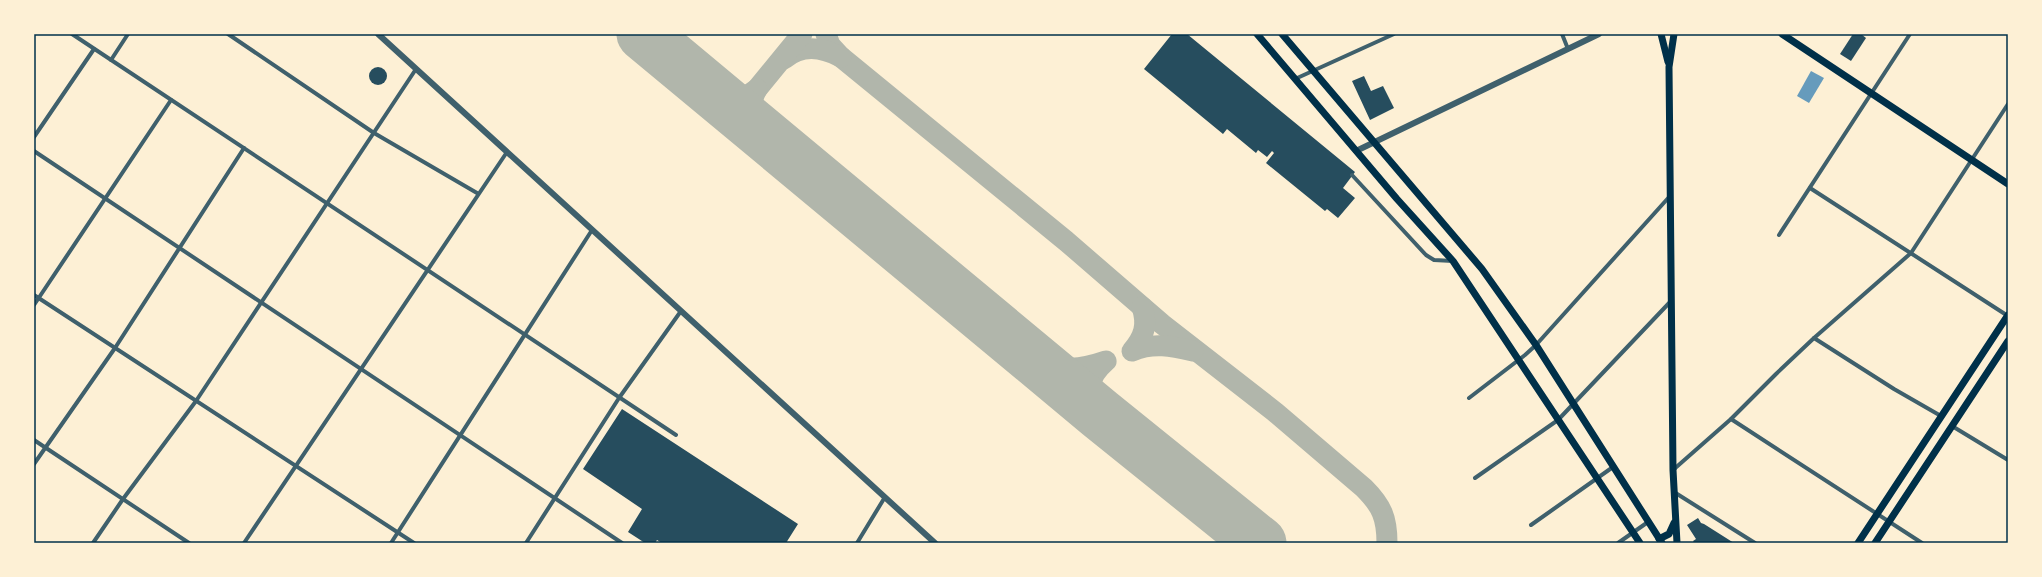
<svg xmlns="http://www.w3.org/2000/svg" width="2042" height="577" viewBox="0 0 2042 577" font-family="'Roboto Serif',serif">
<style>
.water{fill:#669bbc}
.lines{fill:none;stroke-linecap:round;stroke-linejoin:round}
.taxiway{stroke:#b1b6ab;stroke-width:21}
.runway{stroke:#b1b6ab;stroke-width:53}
.building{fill:#264d5e}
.minor{stroke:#3f606c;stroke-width:4}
.tertiary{stroke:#3f606c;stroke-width:6}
.secondary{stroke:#003049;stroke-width:7}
.neatline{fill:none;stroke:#003049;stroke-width:1.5}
</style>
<rect width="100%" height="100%" fill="#fdf0d5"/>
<polygon class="water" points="1811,71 1824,78 1809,103 1797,96"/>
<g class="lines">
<g class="taxiway">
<path d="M826 34 830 45 841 57 1066 241 1162 324 1275 412 1364 488C1382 506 1387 518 1387 543"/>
<path d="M784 59C802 44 821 47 841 57"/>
<polyline points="757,89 802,34"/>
<path d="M714 93C732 103 741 101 757 89 748 105 751 117 761 131"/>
<path d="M1142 307C1148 325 1144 337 1132 351 1153 342 1172 346 1193 351"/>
<path d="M1026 352C1058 370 1071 373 1106 361 1086 379 1086 392 1100 414"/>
</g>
<polyline class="runway" points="643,34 1100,414 1260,543"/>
</g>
<g class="building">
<polygon points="1172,34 1187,34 1355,172 1343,188 1355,198 1338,218 1327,209 1325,211 1266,163 1274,153 1272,151 1267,157 1258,150 1256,153 1227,129 1223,134 1144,69"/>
<polygon points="1853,34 1861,34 1866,38 1851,61 1840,54"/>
<circle cx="378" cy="76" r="9"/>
<polygon points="1364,76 1371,91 1383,86 1394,108 1370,120 1352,81"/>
<polygon points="622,409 798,524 786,543 662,543 657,540 655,543 645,543 628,532 642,509 583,469"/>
<polygon points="1698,518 1701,523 1704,524 1734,543 1694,543 1693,541 1696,539 1687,525"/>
</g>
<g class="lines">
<g class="minor">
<polyline points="72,34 676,435"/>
<polyline points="228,34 374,133 477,193"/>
<polyline points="1562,34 1568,49"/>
<polyline points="111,60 128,34"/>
<polyline points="1295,79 1394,34"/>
<polyline points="34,137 94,49"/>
<polyline points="34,151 622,543"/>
<polyline points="1352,175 1426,255 1434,260 1453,261"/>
<polyline points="1810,188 2008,316"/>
<polyline points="1779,235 1910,34"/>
<polyline points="34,295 414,543"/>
<polyline points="34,305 171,100"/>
<polyline points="1814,338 1894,389 1941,416"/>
<polyline points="1469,398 1525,355 1536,345 1670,196"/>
<polyline points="1731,419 1922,543"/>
<polyline points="1952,426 2008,460"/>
<polyline points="34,440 189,543"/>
<polyline points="34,464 115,348 244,148"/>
<polyline points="1673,470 1731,419 1776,374 1814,338 1911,253 2008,104"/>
<polyline points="1475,478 1558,420 1671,301"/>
<polyline points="1674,492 1755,543"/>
<polyline points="1531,525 1613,467"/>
<polyline points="93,543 123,499 196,401 416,69"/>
<polyline points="244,543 507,152"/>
<polyline points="391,543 592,230"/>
<polyline points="526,543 619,398 681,311"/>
<polyline points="857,543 885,497"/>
<polyline points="1618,543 1648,522"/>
</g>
<g class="tertiary">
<polyline points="378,34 935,543"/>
<polyline points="1356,151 1599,34"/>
</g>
<g class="secondary">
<polyline points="1257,34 1397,199 1453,261 1640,543"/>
<polyline points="1282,34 1482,269 1536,345 1662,543"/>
<polyline points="1661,34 1668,62"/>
<polyline points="1674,34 1669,67 1673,470 1677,543"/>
<polyline points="1782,34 2008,184"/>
<polyline points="1659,539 1669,534 1674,523"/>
<polyline points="1858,543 2008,315"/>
<polyline points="1875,543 2008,341"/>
</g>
</g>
<rect width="2042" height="577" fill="none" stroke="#fdf0d5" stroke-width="70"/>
<rect x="35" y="35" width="1972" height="507" class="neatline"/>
</svg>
